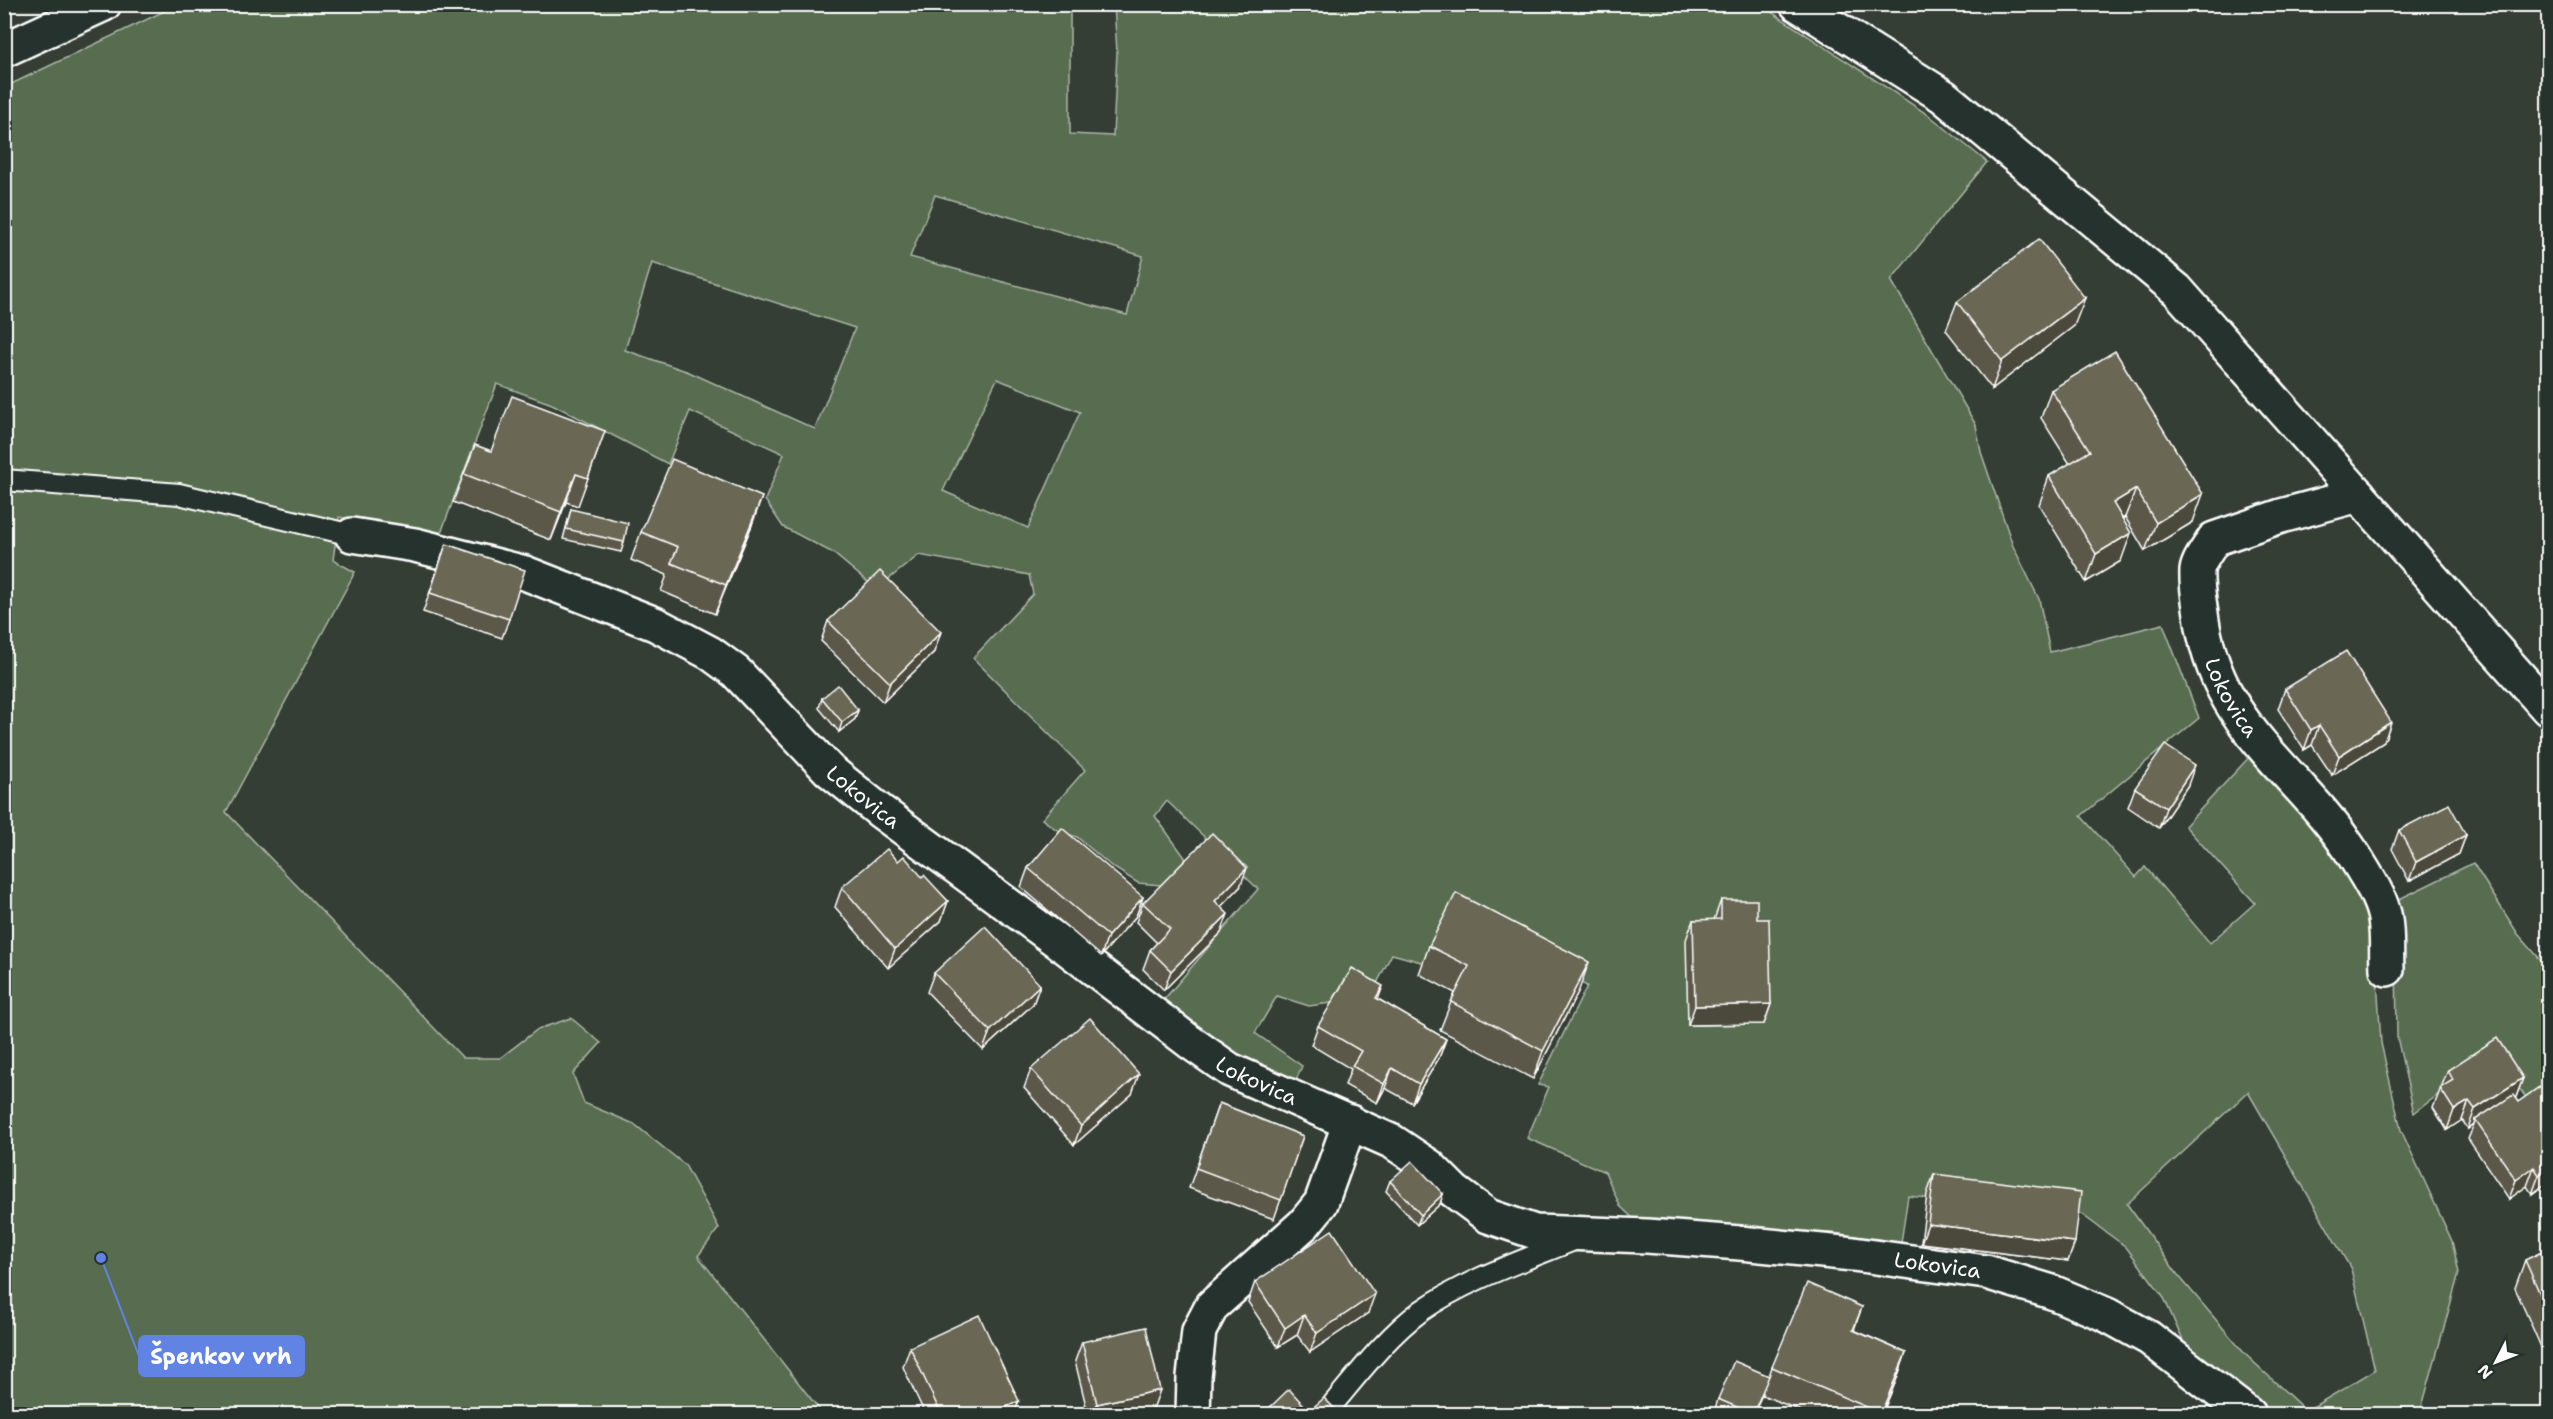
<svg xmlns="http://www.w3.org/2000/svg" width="2553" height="1419" viewBox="0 0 2553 1419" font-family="'Shantell Sans',sans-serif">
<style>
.green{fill:#596d50;stroke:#acb6a8;stroke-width:1.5;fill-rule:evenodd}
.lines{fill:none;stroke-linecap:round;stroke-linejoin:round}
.lane-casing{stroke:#fff;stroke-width:24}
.street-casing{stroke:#fff;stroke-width:38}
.secondary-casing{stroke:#fff;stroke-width:38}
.lane{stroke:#26332d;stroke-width:20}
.street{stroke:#26332d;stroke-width:33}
.secondary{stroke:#26332d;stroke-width:33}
.wall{fill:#5c5948;stroke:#fff;stroke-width:1.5}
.shaded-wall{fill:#4b493b;stroke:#fff;stroke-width:1.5}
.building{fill:#6b6854;stroke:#fff;stroke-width:1.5}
.labels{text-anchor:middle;stroke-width:5;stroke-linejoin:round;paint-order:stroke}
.street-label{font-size:21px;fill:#fff;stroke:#26332d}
.leader{fill:none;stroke:#6183e4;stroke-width:2}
.callout-dot{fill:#6183e4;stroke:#26332d;stroke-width:2}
.callout{fill:#6183e4;stroke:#6183e4;stroke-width:2}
.callout-label{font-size:22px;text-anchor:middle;font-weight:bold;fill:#fff}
</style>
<rect width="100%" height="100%" fill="#343e35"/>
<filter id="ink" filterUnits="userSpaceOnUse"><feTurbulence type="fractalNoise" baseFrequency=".0167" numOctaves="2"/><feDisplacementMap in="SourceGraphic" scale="12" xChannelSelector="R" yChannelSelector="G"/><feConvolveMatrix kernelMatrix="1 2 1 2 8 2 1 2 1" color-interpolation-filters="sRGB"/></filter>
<g filter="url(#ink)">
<g class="green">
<path d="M177 5H1070V134L1113 136 1117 52 1114 5H1761L1930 116 1987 162 1891 280 1976 425 1981 452 2013 546 2039 599 2050 652 2163 624 2199 718 2081 816 2136 877 2145 867 2210 943 2255 903 2185 826 2254 752 2311 811 2375 906V946L2381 1043 2401 1130 2452 1241 2459 1273 2420 1414H2273L2184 1343 2163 1296 2126 1247 2081 1214 1908 1196 1901 1243 1834 1233 1671 1228 1635 1220 1620 1206 1605 1172 1527 1138 1549 1087 1538 1085 1587 986 1447 913 1425 963 1392 954 1375 987 1347 976 1331 1003 1309 1006 1277 996 1255 1033 1302 1066 1293 1087 1216 1049 1161 1003 1258 889 1167 801 1155 816 1186 859 1161 885 1138 883 1111 866 1077 837 1060 832 1042 819 1085 770 973 658 1033 594 1029 575 919 555 876 589 833 553 783 527 765 500 784 454 690 411 668 464 552 404 497 384 441 533 339 517 333 560 355 572 226 812 463 1058H500L538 1029 571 1018 601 1043 573 1074 584 1103 634 1124 685 1165 719 1228 698 1256 823 1414H5V87ZM935 195 1143 256 1127 315 910 257ZM652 263 855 328 815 429 689 372 625 350ZM997 379 1080 412 1028 528 943 491ZM2248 1092 2351 1269 2375 1370 2306 1411 2245 1354 2178 1275 2127 1204Z"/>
<polygon points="2473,863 2518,934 2548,968 2548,1093 2532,1105 2492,1054 2414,1113 2397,1037 2396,955 2389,904"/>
</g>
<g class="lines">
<g class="lane-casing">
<g id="lane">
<polyline points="4,480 179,494 352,535"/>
<path d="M1333 1404C1360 1372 1387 1336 1421 1311 1465 1280 1525 1260 1574 1240"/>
</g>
</g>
<g class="street-casing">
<g id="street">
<path id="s1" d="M2359 495 2281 516 2214 539C2209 548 2198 561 2197 571 2196 587 2200 605 2202 621 2219 732 2300 770 2355 857 2366 875 2379 894 2384 914 2388 930 2386 952 2387 969"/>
<path id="s2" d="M352 535 415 545 525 573 655 624 710 653 736 672 829 770 880 811 1068 949 1190 1042 1230 1070 1393 1142 1429 1166 1454 1191 1488 1216 1535 1232 1647 1236 1740 1243 1853 1254 1986 1272 2052 1292 2107 1315 2149 1338 2248 1414"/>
<polyline points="1193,1414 1194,1377 1199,1331 1212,1306 1304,1224 1321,1203 1350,1122"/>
</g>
</g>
<g class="secondary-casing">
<g id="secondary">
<polyline points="1797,4 1943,96 2177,290 2548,709"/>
<polyline points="4,50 104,4"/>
</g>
</g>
<use href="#lane" class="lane"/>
<use href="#street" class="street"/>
<use href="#secondary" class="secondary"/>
</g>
<g class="wall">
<polygon points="1957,302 2074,326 1992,389 1946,330"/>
<polygon points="2051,390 2193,522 2145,551 2125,517 2123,519 2121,561 2086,582 2039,505 2049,476 2070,464 2041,418"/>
<polygon points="605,431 578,506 566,502 551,540 453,502 475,445 491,451"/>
<polygon points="571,509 624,542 621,552 563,539"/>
<polygon points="752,525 715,614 661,591 667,575 631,560 641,532"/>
<polygon points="446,544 509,619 502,638 423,612"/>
<polygon points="828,621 934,652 883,702 821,641"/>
<polygon points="2285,689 2391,722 2384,742 2332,775 2312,745 2304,750 2278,709"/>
<polygon points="822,698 858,710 855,719 839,732 819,708"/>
<polygon points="2188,785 2159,828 2128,807 2135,788"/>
<polygon points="2399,830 2466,835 2459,854 2409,881 2392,849"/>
<polygon points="898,861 922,877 948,901 941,921 888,968 835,907 842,887"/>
<polygon points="1028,868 1143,897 1136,916 1101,956 1021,887"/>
<polygon points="1240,887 1221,906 1221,933 1164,990 1143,969 1150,950 1157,943 1136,922 1143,903"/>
<polygon points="1721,900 1757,919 1771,1004 1764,1024 1688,1025 1686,940 1693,920 1714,920"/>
<polygon points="1429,946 1579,990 1533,1079 1440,1030 1451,1002 1455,993 1419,974"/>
<polygon points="934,973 1040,985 1033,1004 983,1050 927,992"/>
<polygon points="1378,999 1446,1039 1439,1058 1412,1103 1385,1088 1377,1103 1345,1085 1351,1069 1311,1045 1318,1026"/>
<polygon points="1031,1069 1132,1094 1074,1145 1024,1088"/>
<polygon points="2448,1070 2523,1078 2516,1097 2515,1098 2518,1102 2548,1081 2548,1182 2532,1194 2527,1186 2509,1199 2468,1139 2474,1125 2468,1129 2462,1120 2447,1130 2433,1108"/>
<polygon points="1219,1103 1303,1136 1274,1219 1189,1188"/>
<polygon points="1934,1174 2075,1242 2068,1261 1921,1243 1927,1194"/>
<polygon points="1390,1181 1443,1194 1440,1204 1417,1225 1386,1191"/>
<polygon points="2548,1249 2548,1363 2515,1288 2525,1260"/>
<polygon points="1255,1282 1368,1313 1310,1352 1297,1335 1278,1347 1248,1302"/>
<polygon points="1862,1307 1854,1330 1906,1353 1896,1381 1882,1414 1809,1414 1762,1395 1763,1393 1753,1414 1728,1414 1715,1409 1718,1399 1769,1376 1772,1367"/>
<polygon points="1082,1342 1153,1409 1131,1414 1088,1414 1075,1361"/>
<polygon points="910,1347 1014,1414 925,1414 903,1367"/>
</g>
<g class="shaded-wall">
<polygon points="2085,298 2074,326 1992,389 2002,361"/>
<polygon points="576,474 566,502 551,540 561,512"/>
<polygon points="2136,489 2125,517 2103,531 2113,503"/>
<polygon points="2203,494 2193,522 2145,551 2156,523"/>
<polygon points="762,497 752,525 715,614 726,585"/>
<polygon points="2131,533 2121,561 2086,582 2096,554"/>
<polygon points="941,632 934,652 883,702 890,683"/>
<polygon points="858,710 855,719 839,732 842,722"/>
<polygon points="2391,722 2384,742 2332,775 2339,756"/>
<polygon points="2319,725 2312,745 2304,750 2311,730"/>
<polygon points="2195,765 2188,785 2159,828 2166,808"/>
<polygon points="2466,835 2459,854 2409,881 2416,862"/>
<polygon points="1247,868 1240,887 1208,920 1215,901"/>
<polygon points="1143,897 1136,916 1101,956 1108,936"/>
<polygon points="948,901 941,921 888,968 895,949"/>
<polygon points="1228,914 1221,933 1164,990 1171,971"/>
<polygon points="1589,962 1579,990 1533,1079 1543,1051"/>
<polygon points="1040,985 1033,1004 983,1050 990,1031"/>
<polygon points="1383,986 1376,1005 1376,998"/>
<polygon points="1771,1004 1764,1024 1688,1025 1695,1006"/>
<polygon points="1446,1039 1439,1058 1412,1103 1419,1084"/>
<polygon points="1392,1068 1385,1088 1377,1103 1384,1084"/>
<polygon points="1139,1074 1132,1094 1074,1145 1081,1126"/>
<polygon points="2523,1078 2516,1097 2477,1123 2475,1120 2474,1125 2468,1129 2475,1109"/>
<polygon points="2469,1101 2462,1120 2447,1130 2454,1110"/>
<polygon points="2534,1167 2527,1186 2509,1199 2516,1180"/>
<polygon points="2548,1168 2548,1182 2532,1194 2539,1175"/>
<polygon points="1443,1194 1440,1204 1417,1225 1421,1215"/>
<polygon points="1928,1224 2075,1242 2068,1261 1921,1243"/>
<polygon points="1375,1294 1368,1313 1310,1352 1317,1333"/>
<polygon points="1304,1315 1297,1335 1278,1347 1285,1328"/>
<polygon points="1906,1353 1896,1381 1882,1414 1880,1414"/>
<polygon points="1160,1390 1153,1409 1131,1414 1093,1414 1097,1404"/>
<polygon points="1019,1401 1014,1414 991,1414"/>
</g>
<g class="building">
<polygon points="2039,239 2085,298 2002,361 1957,302"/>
<polygon points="2115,351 2203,494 2156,523 2136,489 2113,503 2131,533 2096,554 2049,476 2090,451 2051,390"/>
<polygon points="512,396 605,431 588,478 576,474 561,512 464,474 475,445 491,451"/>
<polygon points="672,459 762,497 726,585 671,563 678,547 641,532"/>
<polygon points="571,509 628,523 624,542 566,529"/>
<polygon points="446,544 525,570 509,619 430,593"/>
<polygon points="880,571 941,632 890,683 828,621"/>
<polygon points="2346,651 2391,722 2339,756 2319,725 2311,730 2285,689"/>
<polygon points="838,685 858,710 842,722 822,698"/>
<polygon points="2165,745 2195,765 2166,808 2135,788"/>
<polygon points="2449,804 2466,835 2416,862 2399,830"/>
<polygon points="1062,828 1143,897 1108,936 1028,868"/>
<polygon points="1212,833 1247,868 1215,901 1228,914 1171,971 1150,950 1170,929 1143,903"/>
<polygon points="887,849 898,861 904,856 922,877 924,875 948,901 895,949 842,887"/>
<polygon points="1456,893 1589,962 1543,1051 1451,1002 1469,966 1429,946"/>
<polygon points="1721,900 1757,900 1757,919 1769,919 1771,1004 1695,1006 1693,920 1721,919"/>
<polygon points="985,926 1040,985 990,1031 934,973"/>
<polygon points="1352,968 1383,986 1376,998 1446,1039 1419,1084 1392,1068 1384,1084 1352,1066 1361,1051 1318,1026"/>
<polygon points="1090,1018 1139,1074 1081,1126 1031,1069"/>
<polygon points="2497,1038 2523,1078 2475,1109 2469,1101 2454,1110 2440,1088 2453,1080 2448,1070"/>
<polygon points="2548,1081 2548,1168 2539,1175 2534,1167 2516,1180 2475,1120 2513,1095 2518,1102"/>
<polygon points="1219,1103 1303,1136 1281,1200 1196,1168"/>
<polygon points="1412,1161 1443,1194 1421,1215 1390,1181"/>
<polygon points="1934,1174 2081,1192 2075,1242 1928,1224"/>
<polygon points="1332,1230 1375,1294 1317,1333 1304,1315 1285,1328 1255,1282"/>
<polygon points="2548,1249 2548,1312 2525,1260"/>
<polygon points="1807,1283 1862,1307 1853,1330 1906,1353 1881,1413 1772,1367"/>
<polygon points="979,1315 1019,1401 991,1414 941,1414 910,1347"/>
<polygon points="1146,1327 1160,1390 1097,1404 1082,1342"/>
<polygon points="1734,1361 1769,1376 1753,1414 1718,1399"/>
<polygon points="1289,1389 1309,1411 1324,1398 1340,1414 1263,1414"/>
</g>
</g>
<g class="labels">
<g class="street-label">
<text dy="7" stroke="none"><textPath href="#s1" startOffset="321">Lokovica</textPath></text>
<text dy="7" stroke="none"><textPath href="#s2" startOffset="590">Lokovica</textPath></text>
<text dy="7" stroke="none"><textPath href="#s2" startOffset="1076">Lokovica</textPath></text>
<text dy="7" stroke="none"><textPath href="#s2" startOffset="1800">Lokovica</textPath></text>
</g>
</g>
<path class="leader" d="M101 1258L139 1356"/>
<circle class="callout-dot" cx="101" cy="1258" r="6"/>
<rect class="callout" x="139" y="1336" width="165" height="40" rx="6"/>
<g class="callout-label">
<text x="221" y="1364">Špenkov vrh</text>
</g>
<rect width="2553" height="1419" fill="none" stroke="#26332d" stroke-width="24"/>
<rect x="12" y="12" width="2529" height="1395" fill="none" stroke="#fff" stroke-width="2" filter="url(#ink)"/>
<g transform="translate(2496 1362) rotate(228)" stroke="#26332d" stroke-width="4.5" paint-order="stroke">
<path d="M0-4.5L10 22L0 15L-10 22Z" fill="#ffffff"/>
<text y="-9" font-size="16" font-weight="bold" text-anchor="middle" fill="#ffffff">N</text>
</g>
</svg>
